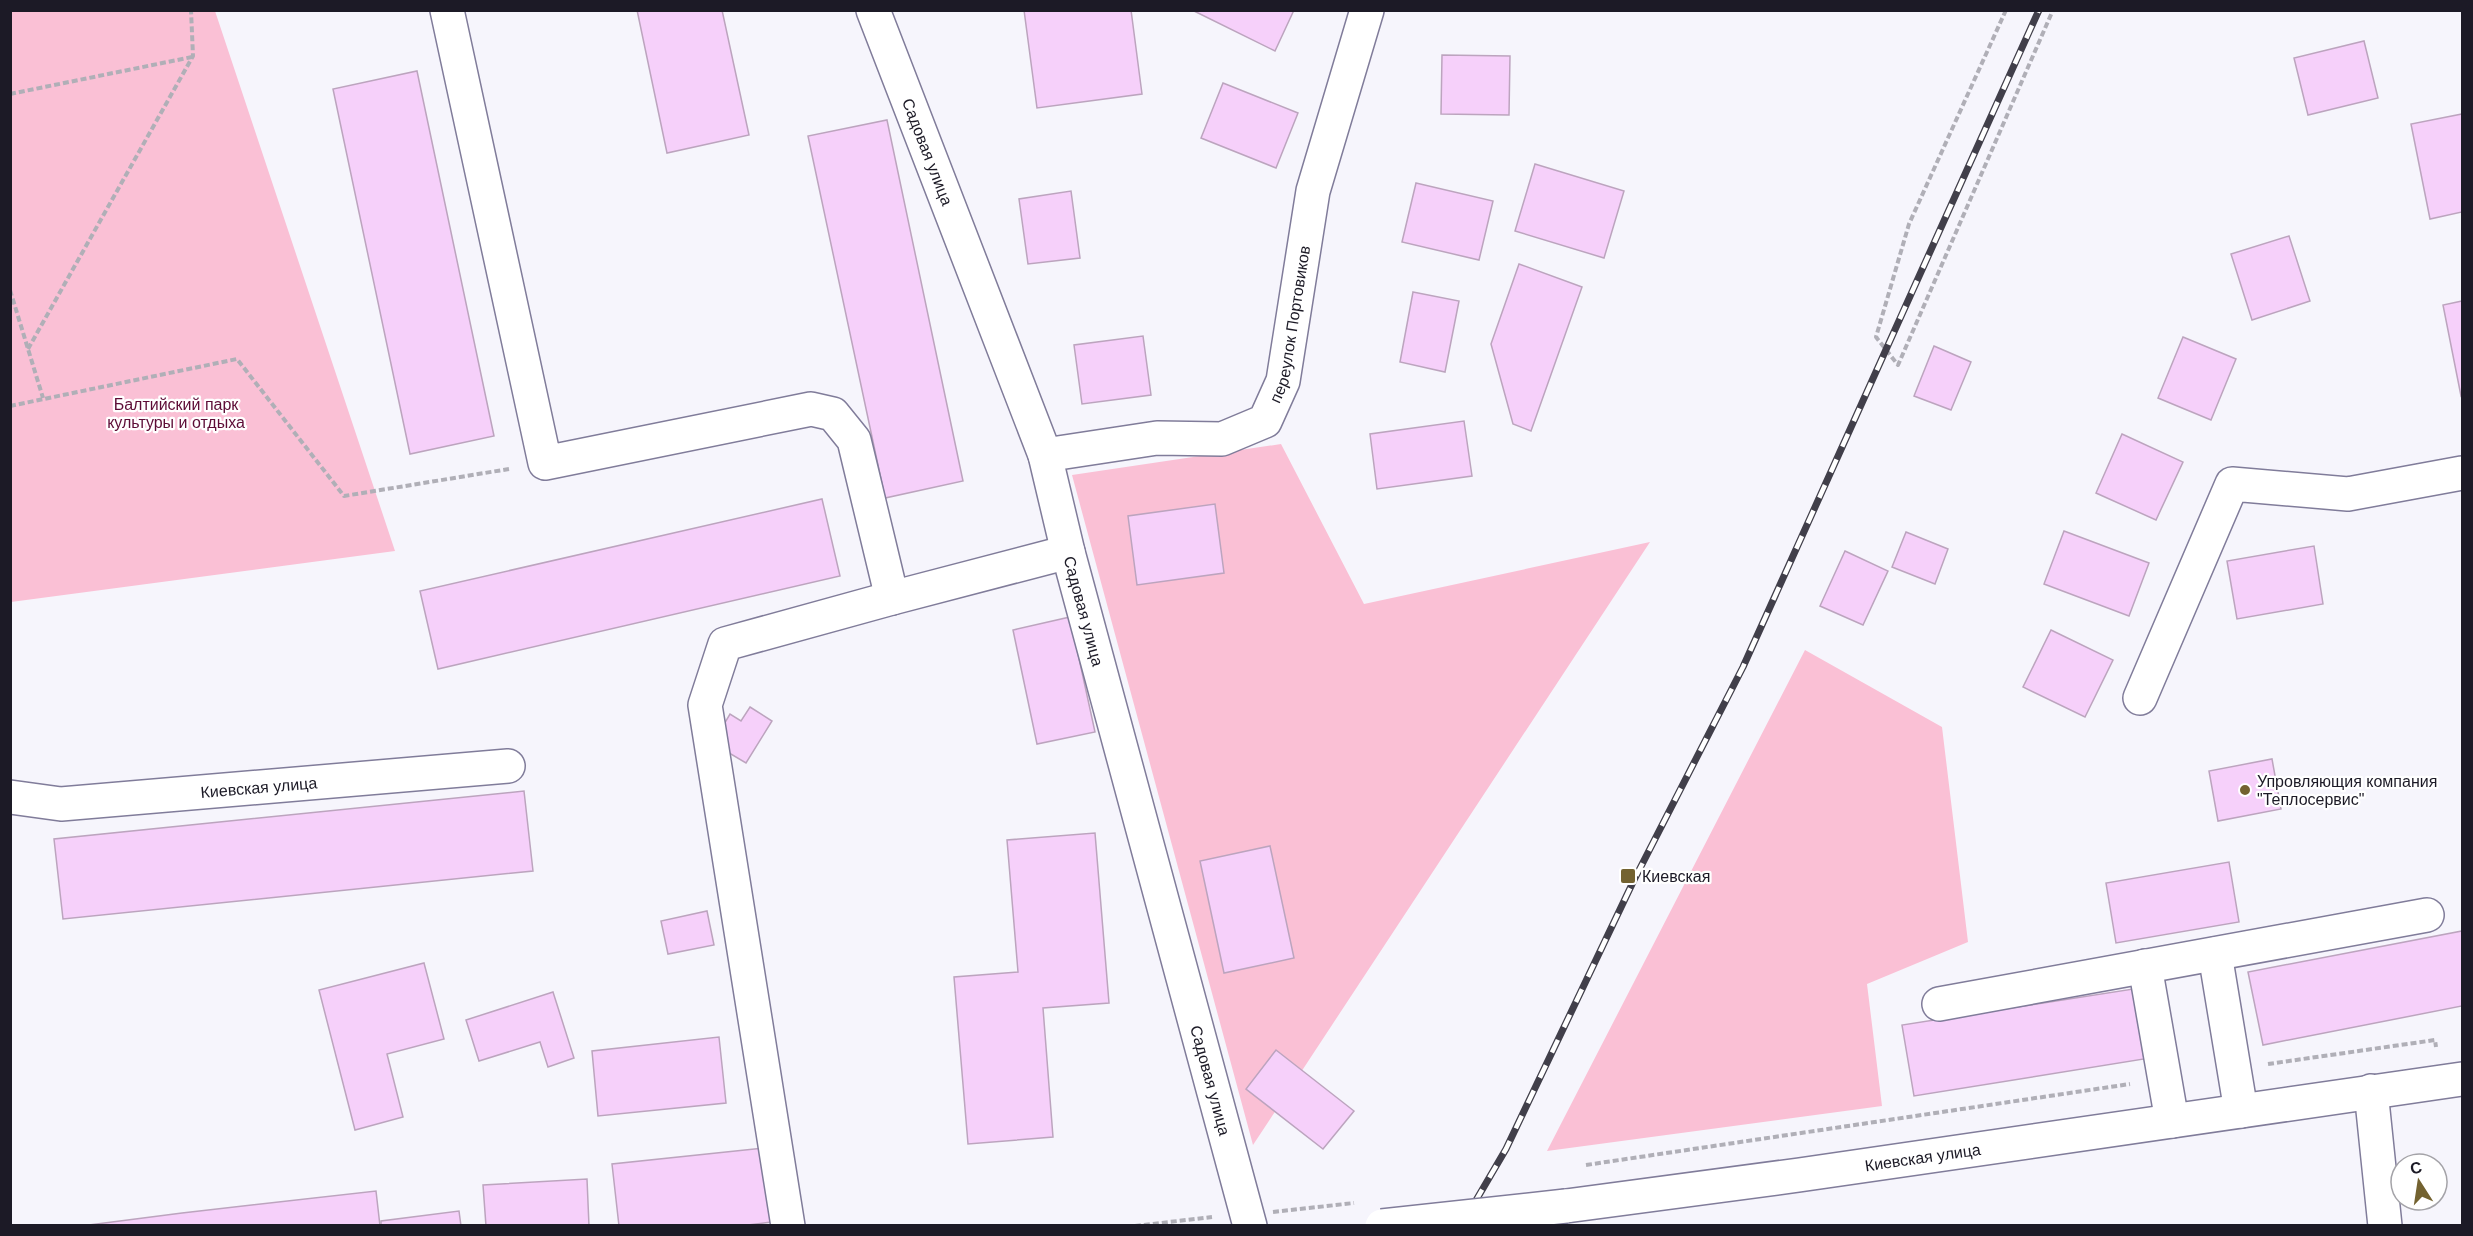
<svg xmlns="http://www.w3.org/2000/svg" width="2473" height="1236" viewBox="0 0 2473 1236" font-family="Helvetica,sans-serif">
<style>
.green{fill:#fac0d5}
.building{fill:#f6d0fa;stroke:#bca4be;stroke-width:1.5}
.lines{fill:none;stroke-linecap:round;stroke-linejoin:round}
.minor-casing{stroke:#807c9a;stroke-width:36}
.major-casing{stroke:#807c9a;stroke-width:36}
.path{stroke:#b0afb7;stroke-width:4;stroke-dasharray:6 3;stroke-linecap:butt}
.minor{stroke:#fff;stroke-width:33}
.major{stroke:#fff;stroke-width:33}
.rail-casing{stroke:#413f4a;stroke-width:7}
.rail{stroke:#fff;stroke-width:4.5;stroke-dasharray:14;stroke-linecap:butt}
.major-bridge-casing{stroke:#807c9a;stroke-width:36;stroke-linecap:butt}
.path-bridge{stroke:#b0afb7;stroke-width:4;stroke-dasharray:6 3;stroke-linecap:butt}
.major-bridge{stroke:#fff;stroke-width:33}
.poi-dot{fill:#736230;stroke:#fff;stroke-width:2}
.labels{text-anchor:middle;stroke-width:4.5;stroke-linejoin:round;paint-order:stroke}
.street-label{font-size:16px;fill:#1c1a26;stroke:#fff}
.park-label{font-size:16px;fill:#5d0c36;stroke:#fff}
.poi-label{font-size:16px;fill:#1c1a26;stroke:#fff;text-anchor:start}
</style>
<rect width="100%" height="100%" fill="#f6f5fc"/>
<g class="green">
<polygon points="10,11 215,11 395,551 11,602"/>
<polygon points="1281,444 1364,604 1650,542 1253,1145 1072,475"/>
<polygon points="1805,650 1942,727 1968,942 1867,984 1882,1106 1547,1151"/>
</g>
<g class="building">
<polygon points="637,10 722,10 749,135 667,153"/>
<polygon points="1024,10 1131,10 1142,94 1037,108"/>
<polygon points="1192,10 1294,10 1275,51"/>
<polygon points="2364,41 2378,98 2308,115 2294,58"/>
<polygon points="1442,55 1510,56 1509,115 1441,114"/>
<polygon points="417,71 494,436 410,454 333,89"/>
<polygon points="1223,83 1298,113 1276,168 1201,138"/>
<polygon points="2462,114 2462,212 2430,219 2411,124"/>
<polygon points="887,120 963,481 885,498 808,136"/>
<polygon points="1535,164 1624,191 1604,258 1515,231"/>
<polygon points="1416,183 1493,201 1479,260 1402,242"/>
<polygon points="1071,191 1080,258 1028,264 1019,199"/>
<polygon points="2289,236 2310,301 2252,320 2231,254"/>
<polygon points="1519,264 1582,287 1531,431 1513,424 1491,344"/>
<polygon points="1413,292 1459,301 1445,372 1400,362"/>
<polygon points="2462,301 2462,395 2461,396 2443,305"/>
<polygon points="1143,336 1151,395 1082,404 1074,345"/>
<polygon points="2183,337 2236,359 2211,420 2158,398"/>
<polygon points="1934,346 1971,362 1951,410 1914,396"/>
<polygon points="1464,421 1472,476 1377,489 1370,434"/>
<polygon points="2122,434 2183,462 2156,520 2096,493"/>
<polygon points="822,499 840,576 438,669 420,591"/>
<polygon points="1215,504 1224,573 1137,585 1128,516"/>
<polygon points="2064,531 2149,563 2129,616 2044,584"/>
<polygon points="1906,532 1948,549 1935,584 1892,567"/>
<polygon points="2314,546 2323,604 2237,619 2227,561"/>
<polygon points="1845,551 1888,571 1863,625 1820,606"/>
<polygon points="1070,617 1095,732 1037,744 1013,630"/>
<polygon points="2051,630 2113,660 2085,717 2023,687"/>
<polygon points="750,707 772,721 746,763 724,750 728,743 717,736 730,714 741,721"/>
<polygon points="2272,759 2281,809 2218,821 2209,771"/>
<polygon points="524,791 533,871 63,919 54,839"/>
<polygon points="1095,833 1109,1003 1043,1008 1053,1137 968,1144 954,977 1018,972 1007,840"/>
<polygon points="1270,846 1294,958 1224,973 1200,861"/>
<polygon points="2229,862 2239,922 2116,943 2106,883"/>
<polygon points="707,911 714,945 668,954 661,921"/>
<polygon points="2462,931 2462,1006 2263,1045 2248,972"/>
<polygon points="424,963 444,1039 387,1054 403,1117 355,1130 319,990"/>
<polygon points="2133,989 2144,1059 1914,1096 1902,1025"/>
<polygon points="553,992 574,1058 548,1067 540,1042 479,1061 466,1020"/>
<polygon points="719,1037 726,1103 598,1116 592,1051"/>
<polygon points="1276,1050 1354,1111 1323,1149 1246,1089"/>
<polygon points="764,1148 771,1222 740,1226 619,1226 612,1164"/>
<polygon points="587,1179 589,1226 486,1226 483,1185"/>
<polygon points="376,1191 380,1226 81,1226 182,1213"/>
<polygon points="459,1211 461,1226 381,1226 381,1221"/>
</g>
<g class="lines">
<g class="minor-casing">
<g id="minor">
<polyline points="447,10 545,463 811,409 833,414 854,440 892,598"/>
<path id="s1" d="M873 10 1045 455 1068 552 1250 1226"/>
<path id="s2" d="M1045 455 1157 438 1222 439 1265 421 1283 381 1313 191 1367 10"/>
<polyline points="2140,698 2232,484 2348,494 2462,473"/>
<path id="s3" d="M10 797 61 804 508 766"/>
<polyline points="2215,954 2241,1111"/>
<polyline points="2145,966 2172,1121"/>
<polyline points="1939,1004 2427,915"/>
<polyline points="2371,1091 2385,1226"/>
<polyline points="788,1226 705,705 725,644 892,598 1068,552"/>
</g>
</g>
<g class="major-casing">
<g id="major">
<path id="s4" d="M1566 1206 1799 1175 2462 1079"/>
</g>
</g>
<g class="path">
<polyline points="2006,10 1909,224 1876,337 1898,365 2053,10"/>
<polyline points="10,94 192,57"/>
<polyline points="10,290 43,398"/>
<polyline points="28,349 193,56 191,10"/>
<polyline points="10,406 237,359 344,496 509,469"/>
<polyline points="2268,1064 2435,1040 2436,1047"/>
<polyline points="1586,1165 2130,1084"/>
<polyline points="1135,1226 1212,1217"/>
</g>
<use href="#minor" class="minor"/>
<use href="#major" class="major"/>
<g class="rail-casing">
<polyline id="rail" points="1461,1226 1506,1149 1634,880 1743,667 2039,10"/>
</g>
<use href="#rail" class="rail"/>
<g class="major-bridge-casing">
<polyline id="major-bridge" points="1382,1226 1566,1206"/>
</g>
<polyline class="path-bridge" points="1273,1212 1354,1203"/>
<use href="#major-bridge" class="major-bridge"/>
</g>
<g class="poi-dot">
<circle cx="2245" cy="790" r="6"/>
<rect x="1620" y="868" width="16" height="16" rx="3"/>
</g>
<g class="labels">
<g class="street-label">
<text dy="6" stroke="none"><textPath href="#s1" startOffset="152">Садовая улица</textPath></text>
<text dy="6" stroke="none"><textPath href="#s2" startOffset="326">переулок Портовиков</textPath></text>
<text dy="6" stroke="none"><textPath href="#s1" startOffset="638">Садовая улица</textPath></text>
<text dy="6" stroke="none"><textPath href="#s3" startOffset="250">Киевская улица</textPath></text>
<text dy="6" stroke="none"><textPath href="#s1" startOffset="1124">Садовая улица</textPath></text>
<text dy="6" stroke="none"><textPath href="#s4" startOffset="360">Киевская улица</textPath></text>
</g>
<g class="park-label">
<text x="176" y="410">Балтийский парк<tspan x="176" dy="18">культуры и отдыха</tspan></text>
</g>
<g class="poi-label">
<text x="2257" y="787">Упровляющия компания<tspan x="2257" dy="18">"Теплосервис"</tspan></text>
<text x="1642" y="882">Киевская</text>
</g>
</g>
<rect width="2473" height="1236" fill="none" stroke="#1c1a26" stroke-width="24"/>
<g transform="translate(2419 1182) rotate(348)"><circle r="28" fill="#ffffff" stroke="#a4a3a8" stroke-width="1.5"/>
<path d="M0-4.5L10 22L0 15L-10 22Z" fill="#736230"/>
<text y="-9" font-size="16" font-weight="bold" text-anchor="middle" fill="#1c1a26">С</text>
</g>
</svg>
